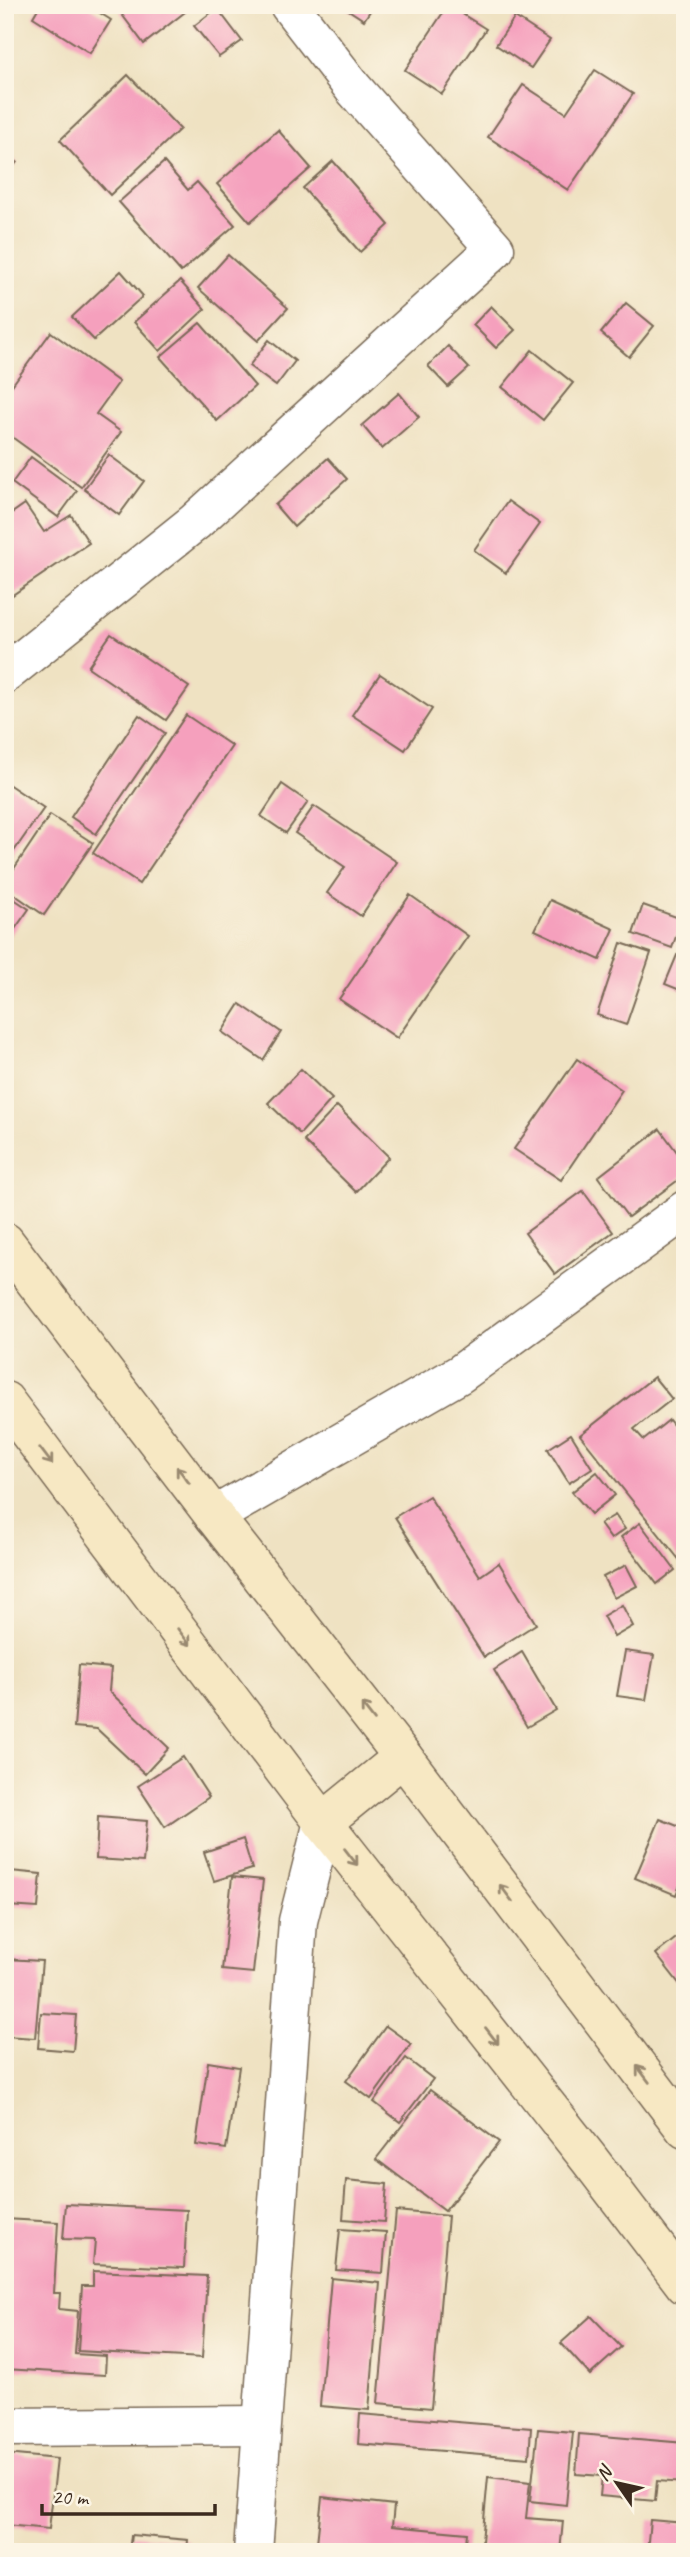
<svg xmlns="http://www.w3.org/2000/svg" width="690" height="2557" viewBox="0 0 690 2557" font-family="Caveat,sans-serif">
<style>
.building{fill:#f5a0bd}
.lines{fill:none;stroke-linecap:round;stroke-linejoin:round}
.street-casing{stroke:#7a6a57;stroke-width:41}
.secondary-casing{stroke:#7a6a57;stroke-width:41}
.street{stroke:#fff;stroke-width:38}
.secondary{stroke:#f7e8c3;stroke-width:38}
.oneway{stroke:#998970}
</style>
<rect width="100%" height="100%" fill="#fcf5e5"/>
<filter id="ink" filterUnits="userSpaceOnUse"><feTurbulence type="fractalNoise" baseFrequency=".0143" numOctaves="2"/><feDisplacementMap in="SourceGraphic" scale="14" xChannelSelector="R" yChannelSelector="G"/><feConvolveMatrix kernelMatrix="1 2 1 2 8 2 1 2 1" color-interpolation-filters="sRGB"/></filter>
<filter id="wash" filterUnits="userSpaceOnUse"><feTurbulence type="fractalNoise" baseFrequency=".00686" numOctaves="4" result="noise"/><feDisplacementMap in="SourceGraphic" scale="28" xChannelSelector="R" yChannelSelector="G"/><feGaussianBlur stdDeviation="1.57" result="paint"/><feColorMatrix in="noise" values="0 0 0 0 0 0 0 0 0 0 0 0 0 0 0 0 0 1.4 0 .05"/><feComposite in="paint" operator="in"/></filter>
<g filter="url(#wash)">
<rect width="100%" height="100%" fill="#efe2c2"/>
<g id="blocks">
<g class="building">
<polygon points="40,5 87,5 111,20 90,53 33,17"/>
<polygon points="129,5 194,5 144,44 120,12"/>
<polygon points="341,5 374,5 364,20"/>
<polygon points="448,5 486,29 442,94 405,70"/>
<polygon points="217,8 242,41 219,57 194,26"/>
<polygon points="515,17 550,40 531,68 496,45"/>
<polygon points="595,70 633,94 568,190 488,137 523,85 566,113"/>
<polygon points="128,75 180,129 110,195 60,140"/>
<polygon points="278,130 311,168 250,222 217,184"/>
<polygon points="5,154 17,162 5,177"/>
<polygon points="333,161 389,225 360,252 303,188"/>
<polygon points="164,162 188,190 197,182 235,225 181,272 119,202"/>
<polygon points="228,255 288,308 258,341 198,288"/>
<polygon points="121,271 143,296 94,340 72,317"/>
<polygon points="180,281 205,309 160,351 134,322"/>
<polygon points="626,303 654,326 629,357 601,333"/>
<polygon points="491,306 515,330 496,348 473,325"/>
<polygon points="200,323 255,386 217,421 160,357"/>
<polygon points="51,332 119,382 96,414 121,432 81,487 5,432 5,395"/>
<polygon points="269,340 295,361 276,386 249,366"/>
<polygon points="448,346 469,368 448,387 428,366"/>
<polygon points="532,350 573,383 543,420 502,387"/>
<polygon points="399,393 419,417 382,449 362,425"/>
<polygon points="109,455 144,481 119,515 84,489"/>
<polygon points="31,457 77,491 58,517 12,483"/>
<polygon points="328,458 347,479 294,527 275,505"/>
<polygon points="508,501 540,524 506,573 474,550"/>
<polygon points="25,504 44,532 71,515 89,543 5,600 5,518"/>
<polygon points="111,634 189,687 166,720 88,667"/>
<polygon points="380,674 432,709 405,750 352,715"/>
<polygon points="139,715 165,733 96,834 71,817"/>
<polygon points="186,715 232,746 139,884 93,853"/>
<polygon points="5,782 44,808 5,864"/>
<polygon points="282,784 308,802 286,833 261,816"/>
<polygon points="314,806 397,862 361,916 327,893 345,867 295,833"/>
<polygon points="50,815 93,843 44,915 5,888 5,882"/>
<polygon points="5,893 29,909 5,943"/>
<polygon points="410,895 468,936 397,1038 339,999"/>
<polygon points="550,900 614,929 600,960 535,930"/>
<polygon points="643,905 682,919 672,948 633,934"/>
<polygon points="621,943 651,953 626,1025 597,1015"/>
<polygon points="677,955 685,959 685,992 665,984"/>
<polygon points="240,1004 281,1032 263,1060 222,1032"/>
<polygon points="577,1059 622,1090 561,1180 514,1149"/>
<polygon points="301,1069 332,1099 300,1134 268,1103"/>
<polygon points="337,1106 389,1157 356,1192 304,1141"/>
<polygon points="660,1129 685,1163 685,1175 628,1217 598,1177"/>
<polygon points="583,1191 613,1232 555,1274 525,1233"/>
<polygon points="654,1377 672,1399 634,1429 644,1440 669,1420 685,1440 685,1480 679,1485 685,1492 685,1567 580,1435"/>
<polygon points="571,1434 592,1468 569,1483 548,1449"/>
<polygon points="597,1472 615,1495 591,1514 572,1492"/>
<polygon points="429,1496 480,1576 499,1563 536,1624 484,1657 395,1517"/>
<polygon points="615,1515 625,1529 611,1539 600,1524"/>
<polygon points="640,1523 675,1570 657,1584 621,1537"/>
<polygon points="626,1565 637,1586 614,1598 603,1577"/>
<polygon points="622,1605 633,1626 614,1637 603,1616"/>
<polygon points="625,1651 654,1655 646,1700 617,1696"/>
<polygon points="522,1652 556,1710 527,1727 494,1670"/>
<polygon points="79,1665 111,1668 109,1691 169,1748 145,1774 97,1729 74,1727"/>
<polygon points="183,1757 209,1797 165,1827 138,1786"/>
<polygon points="98,1817 147,1821 143,1862 96,1859"/>
<polygon points="660,1819 685,1829 685,1873 676,1895 635,1878"/>
<polygon points="243,1839 252,1869 214,1881 204,1852"/>
<polygon points="10,1871 41,1874 38,1908 8,1906"/>
<polygon points="232,1877 263,1880 253,1973 222,1970"/>
<polygon points="685,1931 685,1991 656,1954"/>
<polygon points="5,1959 42,1961 35,2038 5,2036"/>
<polygon points="41,2013 76,2015 73,2051 38,2048"/>
<polygon points="386,2026 411,2044 371,2099 346,2081"/>
<polygon points="406,2058 433,2079 400,2122 374,2102"/>
<polygon points="208,2062 239,2067 226,2149 196,2145"/>
<polygon points="430,2090 499,2142 445,2211 376,2159"/>
<polygon points="346,2180 387,2184 384,2222 343,2219"/>
<polygon points="66,2204 187,2210 184,2268 93,2264 95,2240 63,2239"/>
<polygon points="396,2211 448,2216 431,2408 378,2403"/>
<polygon points="5,2219 58,2222 54,2293 60,2293 59,2309 78,2311 75,2354 106,2356 105,2375 5,2369"/>
<polygon points="340,2229 386,2232 383,2273 336,2270"/>
<polygon points="93,2271 207,2276 202,2358 78,2351 82,2286 93,2286"/>
<polygon points="331,2278 380,2283 369,2410 320,2406"/>
<polygon points="591,2316 621,2347 590,2375 561,2343"/>
<polygon points="360,2414 531,2428 529,2458 358,2444"/>
<polygon points="538,2429 573,2432 566,2505 530,2501"/>
<polygon points="579,2434 685,2443 685,2483 657,2481 655,2501 600,2496 602,2476 576,2474"/>
<polygon points="5,2454 57,2459 49,2529 5,2525"/>
<polygon points="488,2477 530,2482 526,2518 563,2521 560,2552 481,2552"/>
<polygon points="322,2497 394,2505 392,2526 467,2533 465,2552 316,2552"/>
<polygon points="650,2520 685,2523 683,2552 647,2552"/>
<polygon points="131,2535 188,2540 187,2552 129,2552"/>
</g>
</g>
</g>
<g filter="url(#ink)">
<use href="#blocks" fill-opacity="0" stroke="#7a6a57" stroke-width="2"/>
<g class="lines">
<g class="street-casing">
<g id="street">
<polyline points="5,674 195,522 495,249 353,88 289,5"/>
<polyline points="214,1516 460,1374 685,1210"/>
<polyline points="5,2427 261,2425"/>
<polyline points="253,2552 298,1921 323,1822"/>
</g>
</g>
<g class="secondary-casing">
<g id="secondary">
<polyline points="5,1242 214,1516 403,1757 685,2129"/>
<polyline points="5,1401 323,1822 589,2159 685,2285"/>
<polyline points="323,1822 403,1757"/>
</g>
</g>
<use href="#street" class="street"/>
<use href="#secondary" class="secondary"/>
</g>
<defs><path id="oneway-shaft" d="M-6 0H5M1.5-3L5.5 0L1.5 3" fill="none" stroke-width="1.6" stroke-linecap="round" stroke-linejoin="round" transform="scale(1.75)"/></defs>
<g class="oneway">
<use href="#oneway-shaft" transform="translate(46 1456) rotate(53)"/>
<use href="#oneway-shaft" transform="translate(183 1475) rotate(-127)"/>
<use href="#oneway-shaft" transform="translate(184 1637) rotate(53)"/>
<use href="#oneway-shaft" transform="translate(368 1712) rotate(-128)"/>
<use href="#oneway-shaft" transform="translate(351 1857) rotate(52)"/>
<use href="#oneway-shaft" transform="translate(506 1893) rotate(-127)"/>
<use href="#oneway-shaft" transform="translate(492 2036) rotate(52)"/>
<use href="#oneway-shaft" transform="translate(643 2074) rotate(-127)"/>
</g>
</g>
<rect width="690" height="2557" fill="none" stroke="#fcf5e5" stroke-width="28"/>
<g transform="translate(617 2483) rotate(304)" stroke="#fcf5e5" stroke-width="5" paint-order="stroke">
<path d="M0-5L12 26L0 18L-12 26Z" fill="#3b2a1e"/>
<text y="-10" font-size="19" font-weight="bold" text-anchor="middle" fill="#3b2a1e">N</text>
</g>
<path d="M42 2504v10h173v-10" fill="none" stroke="#3b2a1e" stroke-width="3.5"/>
<text x="52" y="2504" font-size="21" fill="#3b2a1e" stroke="#fcf5e5" stroke-width="5" paint-order="stroke">20 m</text>
</svg>
